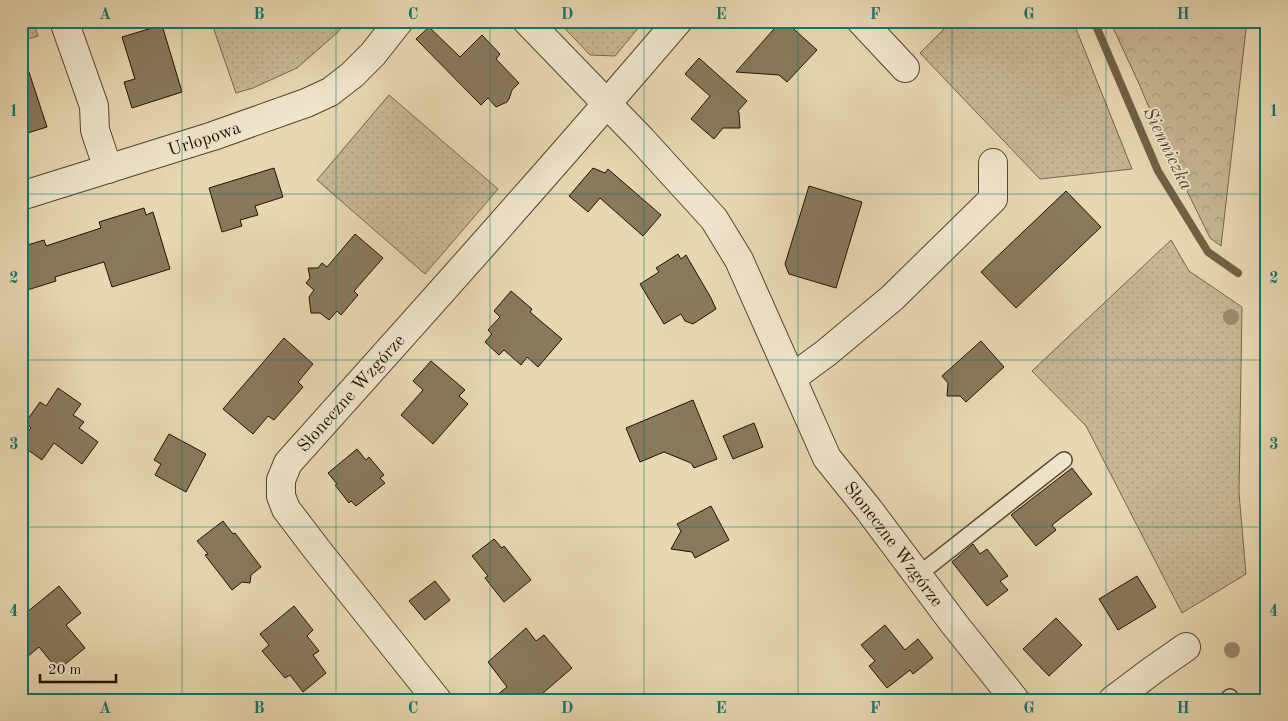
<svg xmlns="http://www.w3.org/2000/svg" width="1288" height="721" viewBox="0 0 1288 721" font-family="'Old Standard TT',serif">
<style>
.grass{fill:url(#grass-dots);stroke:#75654a}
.forest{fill:url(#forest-crowns);stroke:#75654a}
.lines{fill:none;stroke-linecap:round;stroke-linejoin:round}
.stream{stroke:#716146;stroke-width:8}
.building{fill:#89795d;stroke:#231300}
.service-casing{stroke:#54442c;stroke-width:18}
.minor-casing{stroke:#54442c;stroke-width:30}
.service{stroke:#f0e6cd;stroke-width:15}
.minor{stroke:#f0e6cd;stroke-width:28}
.tree{fill:#9b8b6d}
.grid{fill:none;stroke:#0f766e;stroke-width:1;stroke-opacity:0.55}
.labels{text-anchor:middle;stroke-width:4;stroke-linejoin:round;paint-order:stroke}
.street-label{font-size:18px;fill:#231300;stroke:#f0e6cd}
.water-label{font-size:19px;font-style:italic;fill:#57472f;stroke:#f0e6cd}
.neatline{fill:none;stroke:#0f766e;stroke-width:2}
.grid-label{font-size:16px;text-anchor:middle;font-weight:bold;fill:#0f766e}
</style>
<defs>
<pattern id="grass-dots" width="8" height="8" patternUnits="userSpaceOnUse" patternTransform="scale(1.25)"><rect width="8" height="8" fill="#c7b794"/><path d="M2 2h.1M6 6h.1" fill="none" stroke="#ab9c7e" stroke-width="1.8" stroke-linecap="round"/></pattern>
<pattern id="forest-crowns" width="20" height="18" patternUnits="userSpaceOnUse" patternTransform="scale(1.25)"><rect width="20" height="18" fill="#c7b794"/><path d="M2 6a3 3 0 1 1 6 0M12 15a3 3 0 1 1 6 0" fill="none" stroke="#ab9c7e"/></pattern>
</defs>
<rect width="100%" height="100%" fill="#e8d8b2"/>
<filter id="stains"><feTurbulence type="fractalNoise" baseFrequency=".004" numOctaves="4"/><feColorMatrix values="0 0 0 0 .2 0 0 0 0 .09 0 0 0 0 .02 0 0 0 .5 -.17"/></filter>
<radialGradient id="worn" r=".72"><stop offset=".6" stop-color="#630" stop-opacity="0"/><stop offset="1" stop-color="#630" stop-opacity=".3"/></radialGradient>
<g class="grass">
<polygon points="21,21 33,21 38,36 21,41"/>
<polygon points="211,21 347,21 338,32 297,68 288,72 253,88 236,93"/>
<polygon points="558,21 644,21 615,56 590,55"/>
<polygon points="952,21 1073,21 1132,169 1040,179 920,53"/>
<polygon points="389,95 498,189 425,274 317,180"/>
<polygon points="1171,240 1189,271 1242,307 1239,493 1246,574 1182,613 1086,426 1032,371"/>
</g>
<polygon class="forest" points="1110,21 1247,21 1221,246 1210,238 1166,148 1140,86"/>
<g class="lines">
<polyline class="stream" points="1094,21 1158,171 1208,252 1238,273"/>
</g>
<g class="building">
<polygon points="781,21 785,21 817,50 787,82 779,75 736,72"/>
<polygon points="162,25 182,92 132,108 124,82 135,79 122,37"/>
<polygon points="429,27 460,57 482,35 500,54 496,59 519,83 512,90 509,99 507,102 496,107 488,98 481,105 416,39"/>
<polygon points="699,58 747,101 738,111 739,113 740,128 723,128 714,139 691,119 710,96 685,74"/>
<polygon points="21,60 25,60 47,127 21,135"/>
<polygon points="274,168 283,197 255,206 258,215 240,220 242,226 222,232 209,188"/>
<polygon points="593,168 605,173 608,169 661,215 643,236 600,198 588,212 569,196"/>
<polygon points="809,186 862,202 836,288 789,274 785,264"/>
<polygon points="1066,191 1101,227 1016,308 981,272"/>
<polygon points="144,208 146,215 153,212 170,269 112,287 104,262 55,277 56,281 21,292 21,247 44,240 46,246 101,228 99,222"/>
<polygon points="355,234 383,258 354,291 358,295 341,315 337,311 329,320 320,313 311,313 309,297 314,290 306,283 310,278 308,268 318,268 322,263 327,267"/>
<polygon points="678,254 681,259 686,255 711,298 716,309 693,324 685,321 681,314 664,324 640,284 659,272 656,268"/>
<polygon points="511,291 532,309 530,312 562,339 538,367 527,357 521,365 504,350 499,355 485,342 492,334 488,330 500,317 494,311"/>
<polygon points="284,338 313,364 298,382 303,387 288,404 274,420 268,416 253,434 223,409"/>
<polygon points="981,341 1004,367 966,402 960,396 947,396 948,383 942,376"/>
<polygon points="431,361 465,390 459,396 468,404 433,444 401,415 423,390 413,381"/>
<polygon points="58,388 81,404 73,415 84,422 79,428 98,442 82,464 54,443 42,460 21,445 21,441 31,428 25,423 40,402 46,406"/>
<polygon points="693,400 717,459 694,468 691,463 664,452 640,462 626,428"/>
<polygon points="754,423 763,447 733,459 723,436"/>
<polygon points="169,434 206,454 186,492 155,475 161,464 154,460"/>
<polygon points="357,449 366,460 369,457 384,475 380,478 385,483 356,506 351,501 349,503 335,485 337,484 328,473"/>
<polygon points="1072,468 1092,494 1052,525 1056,530 1036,546 1011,515"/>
<polygon points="711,506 729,540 695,558 692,552 671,549 681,531 677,524"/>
<polygon points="223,521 233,534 235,533 261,567 251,575 250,583 242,582 232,590 205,555 208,554 197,541"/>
<polygon points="494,539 502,548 504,546 531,580 504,602 485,578 488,576 472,556"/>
<polygon points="973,544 980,554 987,549 1008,576 1000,581 1008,590 987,606 952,562"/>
<polygon points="1137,576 1156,607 1118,630 1099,599"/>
<polygon points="435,581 450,600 425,620 409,601"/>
<polygon points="59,586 81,613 66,625 85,648 58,670 39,647 21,662 21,617"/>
<polygon points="294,606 313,630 307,636 319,651 313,655 326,673 303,692 290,675 285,678 262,651 269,645 260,634"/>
<polygon points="1056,618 1082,645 1049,676 1023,649"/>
<polygon points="885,625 905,650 918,639 933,658 913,674 910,670 887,688 869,666 875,661 861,645"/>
<polygon points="526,628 536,641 544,635 572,668 535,700 491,700 507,687 488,662"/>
</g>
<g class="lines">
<g class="service-casing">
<g id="service">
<polyline points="918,575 1064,460"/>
<polyline points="1227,700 1230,697"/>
</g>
</g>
<g class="minor-casing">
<g id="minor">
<polyline points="64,21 94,106 95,130 108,169"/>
<path id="s1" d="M527 21 642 140 714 219 739 260 827 458 869 510 955 625 1015 700"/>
<polyline points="861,21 905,68"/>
<path id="s2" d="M21 196 213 136 306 103 330 92 352 75 373 54 399 21"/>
<polyline points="792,378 826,353 892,298 993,199 993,163"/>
<path id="s3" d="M437 700 318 551 286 509 281 496V480L288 463C419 317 550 171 678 21"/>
<polyline points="1113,700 1153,670 1186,647"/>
</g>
</g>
<use href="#service" class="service"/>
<use href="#minor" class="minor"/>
</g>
<g class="tree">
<circle cx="1231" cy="317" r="8"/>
<circle cx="1232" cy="650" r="8"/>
</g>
<path class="grid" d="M182 21V700M336 21V700M490 21V700M644 21V700M798 21V700M952 21V700M1106 21V700M21 194H1267M21 360H1267M21 527H1267"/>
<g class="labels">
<g class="street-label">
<text dy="6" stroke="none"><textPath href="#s2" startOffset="192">Urlopowa</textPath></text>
<text dy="6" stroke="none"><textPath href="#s3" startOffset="386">Słoneczne Wzgórze</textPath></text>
<text dy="6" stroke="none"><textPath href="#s1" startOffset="646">Słoneczne Wzgórze</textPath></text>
</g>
<g class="water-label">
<text transform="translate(1169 148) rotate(64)" y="7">Sienniczka</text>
</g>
</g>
<rect width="1288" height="721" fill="none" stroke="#e8d8b2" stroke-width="55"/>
<path d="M40 674v8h76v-8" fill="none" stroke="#231300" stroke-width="2.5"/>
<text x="48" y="674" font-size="15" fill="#231300" stroke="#f0e6cd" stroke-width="4" paint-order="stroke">20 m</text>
<rect x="28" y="28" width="1232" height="666" class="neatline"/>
<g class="grid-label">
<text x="105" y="19">A</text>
<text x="259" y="19">B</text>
<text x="413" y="19">C</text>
<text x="567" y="19">D</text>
<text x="721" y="19">E</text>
<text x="875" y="19">F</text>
<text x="1029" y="19">G</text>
<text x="1183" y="19">H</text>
<text x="14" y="116">1</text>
<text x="1274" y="116">1</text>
<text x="14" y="283">2</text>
<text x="1274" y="283">2</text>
<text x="14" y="449">3</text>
<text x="1274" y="449">3</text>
<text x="14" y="616">4</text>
<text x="1274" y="616">4</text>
<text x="105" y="713">A</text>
<text x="259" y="713">B</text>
<text x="413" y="713">C</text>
<text x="567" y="713">D</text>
<text x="721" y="713">E</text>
<text x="875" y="713">F</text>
<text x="1029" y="713">G</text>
<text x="1183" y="713">H</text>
</g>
<rect width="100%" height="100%" filter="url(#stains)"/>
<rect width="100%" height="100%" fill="url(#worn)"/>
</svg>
